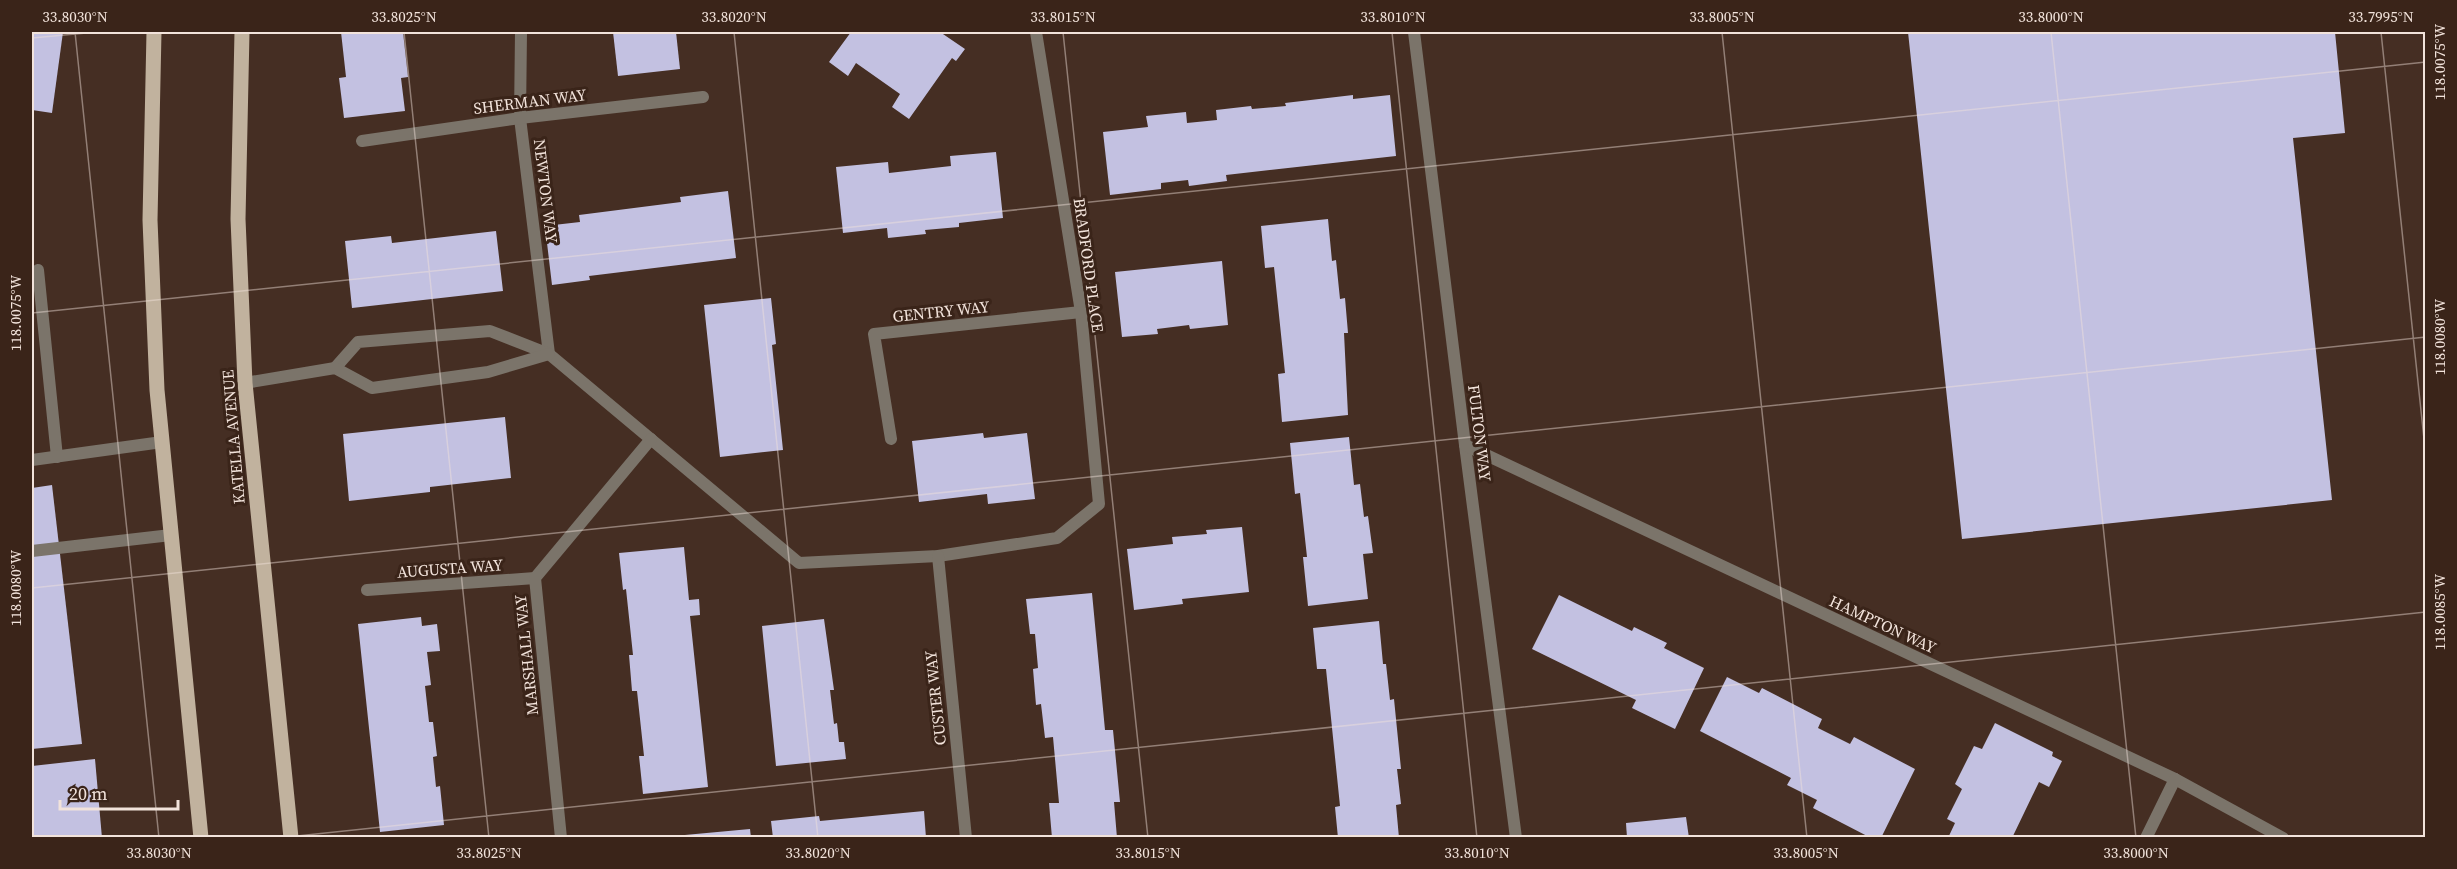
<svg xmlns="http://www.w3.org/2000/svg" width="2457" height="869" viewBox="0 0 2457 869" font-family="'Source Serif 4',serif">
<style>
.building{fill:#c3c1e1}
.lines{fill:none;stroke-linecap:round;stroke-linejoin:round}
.lane{stroke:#7b746a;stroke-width:12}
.street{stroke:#7b746a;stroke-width:12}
.primary{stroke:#c1b29e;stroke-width:15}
.ticks{fill:none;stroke:#f2e3db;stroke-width:1.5;stroke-opacity:0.45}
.labels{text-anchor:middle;stroke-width:6;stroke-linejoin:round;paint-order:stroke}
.street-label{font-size:16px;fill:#f2e3db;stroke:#3a2419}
.neatline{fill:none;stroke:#f2e3db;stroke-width:2}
.ticks-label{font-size:15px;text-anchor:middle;fill:#f2e3db}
</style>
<rect width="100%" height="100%" fill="#452e23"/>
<g class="building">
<polygon points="32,32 63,32 52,113 32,110"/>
<polygon points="341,32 403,32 408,77 401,78 405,111 344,118 339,78 346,77"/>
<polygon points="613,32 676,32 680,69 618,76"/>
<polygon points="851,32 940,32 965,49 956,61 952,58 909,119 892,107 900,94 856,63 848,76 829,62"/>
<polygon points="1908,32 2335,32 2345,133 2293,138 2332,500 1962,539"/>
<polygon points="1353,95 1353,99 1390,95 1396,156 1226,175 1227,181 1189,186 1188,180 1161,183 1161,189 1110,195 1103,132 1148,127 1146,116 1186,112 1187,123 1217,120 1216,110 1251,106 1252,109 1286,106 1285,103"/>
<polygon points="996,152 1003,218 959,223 959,227 925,230 926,234 888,238 887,228 843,233 836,167 888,162 889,173 951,166 950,156"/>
<polygon points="728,191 736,258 589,276 590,280 552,285 545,226 580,222 579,215 681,202 680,197"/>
<polygon points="1328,219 1332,261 1336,260 1340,299 1345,298 1348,333 1344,333 1348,415 1282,422 1278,374 1285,373 1274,267 1265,268 1261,226"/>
<polygon points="496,231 503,291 352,308 345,241 391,236 392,243"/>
<polygon points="1222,261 1228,325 1190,329 1189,325 1157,329 1158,334 1122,337 1115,272"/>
<polygon points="771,298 776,344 772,345 783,450 720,457 704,305"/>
<polygon points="505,417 511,478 430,487 430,492 349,501 343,434"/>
<polygon points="983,433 984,438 1027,433 1035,499 988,504 987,494 919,502 912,441"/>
<polygon points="1349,437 1354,485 1360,484 1364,517 1368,516 1373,553 1363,554 1368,599 1308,606 1303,557 1307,557 1300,493 1295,494 1290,443"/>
<polygon points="52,485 82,744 32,749 32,488"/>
<polygon points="1242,527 1249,592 1182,599 1183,604 1134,610 1127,549 1173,544 1172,537 1207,534 1206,530"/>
<polygon points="684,547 689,600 699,599 700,615 690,616 708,787 643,794 639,756 644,756 637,691 632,691 629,655 633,655 626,589 623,590 619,553"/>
<polygon points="1092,593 1105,730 1113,730 1120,802 1114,802 1117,838 1052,838 1049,803 1059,803 1053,737 1045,738 1041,704 1036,705 1033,669 1038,668 1035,634 1030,634 1026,599"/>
<polygon points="1559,595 1632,631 1634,627 1667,643 1664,648 1704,668 1675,729 1632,708 1636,700 1532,649"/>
<polygon points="421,617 422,626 437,624 440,651 427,652 431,685 425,686 429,722 433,722 437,756 433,757 436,787 440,786 444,825 380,832 358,624"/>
<polygon points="824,619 834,690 830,690 834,724 837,723 839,742 844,742 846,759 776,766 762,626"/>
<polygon points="1379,621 1383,664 1386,664 1390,700 1394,699 1401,769 1397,769 1401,804 1396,805 1399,838 1338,838 1335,807 1340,806 1326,669 1317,669 1313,628"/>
<polygon points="1727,677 1759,693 1762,688 1822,719 1818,728 1850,744 1854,737 1915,769 1881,838 1871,838 1813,808 1817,800 1787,785 1791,778 1700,731"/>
<polygon points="1995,723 2053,752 2052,756 2062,761 2049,787 2039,782 2012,838 1948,838 1955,823 1947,819 1962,789 1955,784 1974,746 1982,749"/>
<polygon points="95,759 102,838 32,838 32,766"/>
<polygon points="924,811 926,838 773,838 771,821 819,816 820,821"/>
<polygon points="1686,817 1689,838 1627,838 1626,823"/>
<polygon points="750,829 751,838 674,838 674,836"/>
</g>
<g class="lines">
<g class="lane">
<polyline points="38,270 57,457"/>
<polyline points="32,460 162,442"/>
<polyline points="32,551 171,535"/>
</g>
<g class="street">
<polyline points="521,32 520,118 549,354"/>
<polyline points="1414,32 1465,445 1516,838"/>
<polyline points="362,141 520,118 703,97"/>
<polyline points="335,368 358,342 490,331 549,354 799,563 938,556 1057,538 1099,504 1081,312 1036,32"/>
<polyline points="245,383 335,368 372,388 488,372 549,354"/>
<polyline points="891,439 874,334 1081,312"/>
<polyline points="1465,445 2175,779 2283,838"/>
<polyline points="938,556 966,838"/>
<polyline points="367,590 535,578"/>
<polyline points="561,838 535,578 651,439"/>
<polyline points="2146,838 2175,779"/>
</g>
<g class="primary">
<polyline points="154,32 150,220 157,390 201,838"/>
<polyline points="242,32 238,219 245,383 291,838"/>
</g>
</g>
<path class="ticks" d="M75 32 159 838M404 32 489 838M734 32 818 838M1063 32 1148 838M1392 32 1477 838M1722 32 1807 838M2051 32 2136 838M2381 32 2426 458M32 38 97 32M32 313 2426 62M32 588 2426 337M278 838 2426 612"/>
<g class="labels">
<g class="street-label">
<text transform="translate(530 101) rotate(-7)" y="6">SHERMAN WAY</text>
<text transform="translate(546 191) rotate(83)" y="6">NEWTON WAY</text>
<text transform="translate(1089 265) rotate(82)" y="6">BRADFORD PLACE</text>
<text transform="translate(941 311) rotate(-6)" y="6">GENTRY WAY</text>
<text transform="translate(1480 433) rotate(83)" y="6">FULTON WAY</text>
<text transform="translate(233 437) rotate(-95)" y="6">KATELLA AVENUE</text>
<text transform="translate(450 568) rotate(-4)" y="6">AUGUSTA WAY</text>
<text transform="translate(1883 624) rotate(25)" y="6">HAMPTON WAY</text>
<text transform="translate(526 655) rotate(-96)" y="6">MARSHALL WAY</text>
<text transform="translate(935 698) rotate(-96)" y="6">CUSTER WAY</text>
</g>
</g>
<rect width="2457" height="869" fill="none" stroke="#3a2419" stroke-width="66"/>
<path d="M60 800v9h118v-9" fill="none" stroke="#f2e3db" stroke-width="3"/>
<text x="69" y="800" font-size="18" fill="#f2e3db" stroke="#3a2419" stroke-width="4.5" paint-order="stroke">20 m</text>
<rect x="33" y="33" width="2391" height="803" class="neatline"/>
<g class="ticks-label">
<text x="75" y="22">33.8030°N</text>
<text x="404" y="22">33.8025°N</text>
<text x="734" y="22">33.8020°N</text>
<text x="1063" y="22">33.8015°N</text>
<text x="1393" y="22">33.8010°N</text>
<text x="1722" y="22">33.8005°N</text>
<text x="2051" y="22">33.8000°N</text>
<text x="2381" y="22">33.7995°N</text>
<text transform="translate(2440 62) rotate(-90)" y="5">118.0075°W</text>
<text transform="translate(16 313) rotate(-90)" y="5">118.0075°W</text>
<text transform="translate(2440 337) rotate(-90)" y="5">118.0080°W</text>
<text transform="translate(16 588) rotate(-90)" y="5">118.0080°W</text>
<text transform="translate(2440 612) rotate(-90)" y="5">118.0085°W</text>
<text x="159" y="858">33.8030°N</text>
<text x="489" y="858">33.8025°N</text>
<text x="818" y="858">33.8020°N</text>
<text x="1148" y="858">33.8015°N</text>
<text x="1477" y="858">33.8010°N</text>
<text x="1806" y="858">33.8005°N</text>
<text x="2136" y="858">33.8000°N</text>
</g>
</svg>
